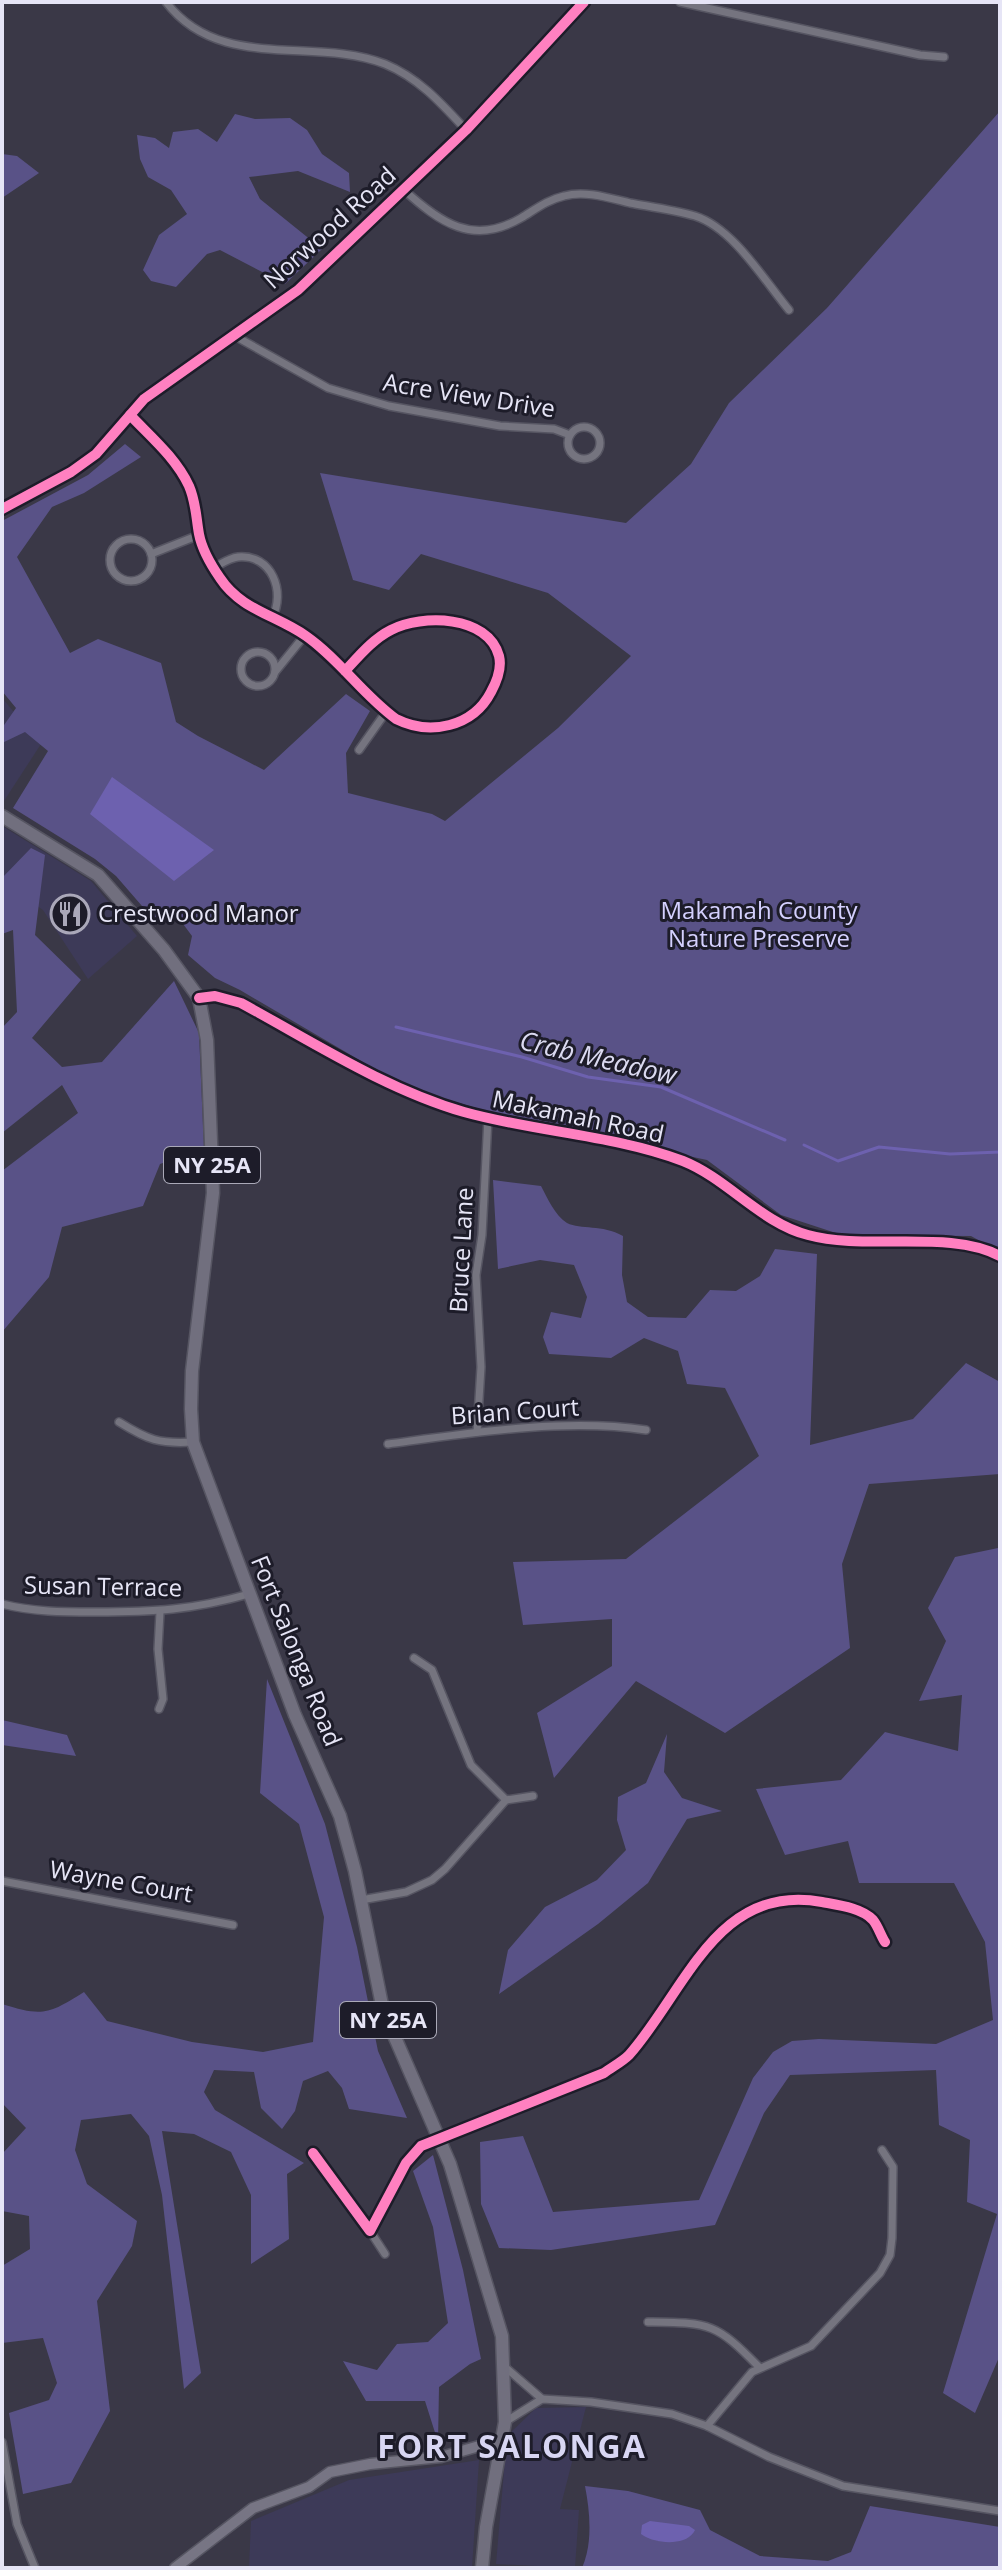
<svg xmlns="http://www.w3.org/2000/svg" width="1002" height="2570" viewBox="0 0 1002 2570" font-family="'Open Sans',sans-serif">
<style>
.built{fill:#3d3a58}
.green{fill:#595287}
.water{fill:#6d61af}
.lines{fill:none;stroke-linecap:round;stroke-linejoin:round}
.stream{stroke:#6d61af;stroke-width:3}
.street-casing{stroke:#565562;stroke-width:10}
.secondary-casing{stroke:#565562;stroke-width:13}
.primary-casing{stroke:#565562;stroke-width:15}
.street{stroke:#75747f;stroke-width:7}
.secondary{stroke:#777584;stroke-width:10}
.primary{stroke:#716f7e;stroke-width:12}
.cycleway-casing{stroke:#1d1c29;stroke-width:15}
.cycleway{stroke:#ff80c0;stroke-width:10}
.labels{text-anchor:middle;stroke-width:6;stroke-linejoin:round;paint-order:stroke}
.shield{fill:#1d1c29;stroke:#aaa9b8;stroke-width:2}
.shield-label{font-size:22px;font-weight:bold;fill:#e6e5f6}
.street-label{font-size:24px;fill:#e6e5f6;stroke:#1d1c29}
.park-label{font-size:24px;fill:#d4d0fe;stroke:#1d1c29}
.poi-label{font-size:24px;fill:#e6e5f6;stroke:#1d1c29;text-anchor:start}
.water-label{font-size:26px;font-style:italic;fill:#dbdaf1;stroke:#1d1c29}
.district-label{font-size:32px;font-weight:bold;letter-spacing:2px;fill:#d8d6f3;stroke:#1d1c29}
</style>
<rect width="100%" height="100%" fill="#3a3847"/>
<g class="built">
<polygon points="2,698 41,744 2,804"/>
<polygon points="2,826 91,881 137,936 88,979 43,910 2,882"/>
<polygon points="586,2407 560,2509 579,2510 575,2568 496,2564 507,2436 536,2408"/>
<polygon points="479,2460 472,2568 249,2568 251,2521 349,2480"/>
</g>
<g class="green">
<polygon points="1000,111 1000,1252 971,1236 842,1235 781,1215 707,1160 514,1119 407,1088 240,990 215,978 188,955 192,936 172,909 155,921 116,876 95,859 13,808 48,751 25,732 2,743 2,728 16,708 2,691 2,521 88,475 125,444 141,457 84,493 52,507 17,557 70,653 98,639 161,663 176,722 198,736 264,770 346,694 370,711 346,753 348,793 432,814 445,821 558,728 631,656 548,593 421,554 389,590 353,580 320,473 626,523 691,464 729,403 827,308"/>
<polygon points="235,114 255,119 290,118 307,130 322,154 349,173 350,192 298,171 249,177 260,199 322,249 285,284 220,250 207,254 176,287 151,281 143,270 159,235 187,214 171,190 148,177 140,159 137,135 155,138 169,148 173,132 198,129 217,142"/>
<polygon points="2,154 17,156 39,173 2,198"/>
<polygon points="31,848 45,855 35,935 81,980 32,1038 62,1067 102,1062 174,981 199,1033 204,1149 160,1164 143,1206 62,1227 49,1277 2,1332 2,1171 78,1113 62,1085 2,1133 2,1028 17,1012 13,930 2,934 2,878"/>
<path d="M493 1180 541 1186C547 1197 555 1216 567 1223 581 1230 602 1224 623 1236L622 1275 627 1302 648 1317 686 1318 710 1290 736 1291 760 1276 775 1249 817 1254 810 1445 913 1419 966 1363 1000 1382V1474L869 1484 842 1564 850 1648 725 1733 636 1681 554 1778 537 1713 612 1666V1619L523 1625 513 1562 626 1559 759 1456 725 1388 687 1384 678 1351 644 1338 611 1358 549 1354 543 1337 551 1312 581 1318 587 1297 574 1265 540 1260 498 1269Z"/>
<polygon points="998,1548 1000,2355 975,2413 943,2393 997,2214 967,2202 970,2140 939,2125 936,2070 790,2075 764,2113 715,2225 551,2250 499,2248 481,2204 480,2142 523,2136 553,2212 699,2200 753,2078 773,2052 792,2041 819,2039 936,2044 993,2020 985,1942 954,1883 859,1883 848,1841 785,1855 756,1789 841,1780 885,1732 958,1751 962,1695 919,1701 946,1641 928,1608 955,1557"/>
<path d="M267 1679 325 1824 357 1947 378 2051 407 2118 349 2109 342 2088 328 2071 303 2081 295 2111 282 2129 261 2108 254 2072 214 2070 204 2092 215 2110 304 2163 287 2174 289 2239 251 2264V2195L231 2152 194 2134 162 2131 201 2373 184 2389 162 2195 149 2136 131 2114 81 2120 75 2150 87 2184 137 2221 132 2246 97 2301 110 2411 71 2483 23 2494 9 2413 49 2400 57 2383 43 2338 2 2343V2266L30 2249 29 2216 2 2211V2154L26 2128 2 2103V2004C43 2017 49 2014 84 1992L107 2021 192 2042 263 2052 313 2042 324 1917 299 1824 260 1793Z"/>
<polygon points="2,1720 67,1735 76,1756 2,1745"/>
<polygon points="667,1734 664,1772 682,1798 722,1811 687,1819 648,1883 598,1924 499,1994 508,1950 545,1907 597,1880 626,1850 617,1820 618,1797 646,1783"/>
<polygon points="433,2155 463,2270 481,2359 470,2364 439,2387 438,2442 425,2401 366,2401 343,2361 377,2370 397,2344 428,2342 448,2323 433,2227 413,2171"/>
<path d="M585 2486 628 2491 700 2510 710 2530 760 2556 828 2561 851 2552 870 2506 1000 2527V2568H582C593 2543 590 2512 585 2486Z"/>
</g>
<g class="water">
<polygon points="112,777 214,850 174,881 90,814"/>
<path d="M650 2521 689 2526 695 2530C687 2547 654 2544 641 2534L642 2525Z"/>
</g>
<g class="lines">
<g class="stream">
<polyline points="396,1027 522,1057 588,1077 661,1087 785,1140"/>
<polyline points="804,1145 838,1161 879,1147 950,1154 1000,1152"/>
</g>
<g class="street-casing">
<g id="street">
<path d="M166 2C220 73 314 36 385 64 419 78 442 104 466 130"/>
<polyline points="680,2 920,55 944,57"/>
<path d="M403 189C440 223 473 246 521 218 536 209 547 200 564 196 585 190 609 198 630 203 652 207 674 210 695 216 733 228 764 280 789 310"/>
<polyline points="233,335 328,388 389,406 500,426 554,429 570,435"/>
<path d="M130 415C151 437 176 458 189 486 196 502 196 517 199 534 202 550 211 565 220 578 241 610 276 615 306 636 339 659 363 695 396 719 430 736 473 727 491 692 497 681 502 668 499 656 488 615 422 614 391 630 373 639 359 656 345 671"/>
<circle cx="584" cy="443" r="16"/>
<circle cx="131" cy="560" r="21"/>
<polyline points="151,554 199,535"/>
<path d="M213 568C221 564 229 558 238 557 272 554 286 592 272 618"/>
<circle cx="258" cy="669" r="17"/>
<polyline points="275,672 305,635"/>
<polyline points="359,750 386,712"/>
<path d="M119 1422C148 1440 159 1444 193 1442"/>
<polyline points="477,1432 481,1367 476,1275 482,1235 488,1118"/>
<path d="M388 1444C470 1433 564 1418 646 1430"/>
<path d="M2 1604C33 1612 63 1612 95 1612 154 1612 192 1610 249 1594"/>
<polyline points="414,1658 432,1670 471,1765 506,1800"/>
<polyline points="159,1709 163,1699 158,1649 160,1612"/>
<polyline points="2,1881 233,1925"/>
<polyline points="361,1900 406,1892 432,1880 445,1869 506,1800 533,1796"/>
<path d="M313 2153 370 2231 406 2163 421 2146 604 2073C612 2067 622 2062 629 2055 685 1992 717 1882 822 1902 838 1905 862 1908 873 1920 878 1926 881 1936 885 1942"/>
<polyline points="370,2231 385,2254"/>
<path d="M648 2322C710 2323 715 2322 759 2367"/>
<polyline points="505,2367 542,2399"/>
<polyline points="505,2422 542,2399 591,2402 672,2414 707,2426 769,2457 843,2486 1000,2511"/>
<polyline points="707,2426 752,2372 811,2346 880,2273 890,2255 892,2238 893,2167 882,2150"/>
<polyline points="2,2442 17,2524 35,2568"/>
</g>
</g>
<g class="secondary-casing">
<g id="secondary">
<polyline points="2,509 71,472 96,454 144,399 298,290 466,130 584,2"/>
<path d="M199 998 215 996 241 1003C313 1042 385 1089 464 1112 535 1132 615 1135 683 1161 728 1179 761 1223 808 1235 866 1251 950 1229 1000 1256"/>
<polyline points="175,2568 253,2508 309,2487 330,2472 370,2464 441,2457 500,2440"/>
</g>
</g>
<g class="primary-casing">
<polyline id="primary" points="2,816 98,875 164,950 199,998 207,1040 213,1193 192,1371 191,1409 193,1442 295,1715 340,1816 355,1871 383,2010 450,2164 502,2336 505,2422 486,2527 482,2568"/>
</g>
<use href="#street" class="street"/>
<use href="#secondary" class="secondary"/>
<use href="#primary" class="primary"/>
<g class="cycleway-casing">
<g id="cycleway">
<path d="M130 415C151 437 176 458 189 486 196 502 196 517 199 534 202 550 211 565 220 578 241 610 276 615 306 636 339 659 363 695 396 719 430 736 473 727 491 692 497 681 502 668 499 656 488 615 422 614 391 630 373 639 359 656 345 671"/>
<polyline points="2,509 71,472 96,454 144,399 298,290 466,130 584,2"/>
<path d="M199 998 215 996 241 1003C313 1042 385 1089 464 1112 535 1132 615 1135 683 1161 728 1179 761 1223 808 1235 866 1251 950 1229 1000 1256"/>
<path d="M313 2153 370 2231 406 2163 421 2146 604 2073C612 2067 622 2062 629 2055 685 1992 717 1882 822 1902 838 1905 862 1908 873 1920 878 1926 881 1936 885 1942"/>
</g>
</g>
<use href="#cycleway" class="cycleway"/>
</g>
<defs>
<g id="restaurant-ring" transform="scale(2)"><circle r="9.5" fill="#1d1c29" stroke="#aaa8b9" stroke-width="1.5"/><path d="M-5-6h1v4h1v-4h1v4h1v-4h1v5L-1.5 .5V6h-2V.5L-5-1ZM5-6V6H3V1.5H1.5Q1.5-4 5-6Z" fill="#aaa8b9"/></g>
</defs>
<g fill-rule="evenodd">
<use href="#restaurant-ring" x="70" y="914"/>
</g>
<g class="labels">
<g class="shield">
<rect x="164" y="1147" width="96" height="36" rx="6"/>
<rect x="340" y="2002" width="96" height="36" rx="6"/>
</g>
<g class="shield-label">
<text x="212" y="1173">NY 25A</text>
<text x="388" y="2028">NY 25A</text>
</g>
<g class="street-label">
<text transform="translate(330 228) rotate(-42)" y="8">Norwood Road</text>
<text transform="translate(469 396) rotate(9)" y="8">Acre View Drive</text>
<text transform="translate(578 1117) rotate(12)" y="8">Makamah Road</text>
<text transform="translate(462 1250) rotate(-87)" y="8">Bruce Lane</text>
<text transform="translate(515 1412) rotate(-4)" y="8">Brian Court</text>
<text transform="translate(103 1587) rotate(1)" y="8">Susan Terrace</text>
<text transform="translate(296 1651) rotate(68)" y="8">Fort Salonga Road</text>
<text transform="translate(121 1882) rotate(10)" y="8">Wayne Court</text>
</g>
<g class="park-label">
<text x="759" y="919">Makamah County<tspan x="759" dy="28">Nature Preserve</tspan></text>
</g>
<g class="poi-label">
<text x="98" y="922">Crestwood Manor</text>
</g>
<g class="water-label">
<text transform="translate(598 1058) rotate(13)" y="9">Crab Meadow</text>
</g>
<g class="district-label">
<text x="512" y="2458">FORT SALONGA</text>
</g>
</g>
<rect width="1002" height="2570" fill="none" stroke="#e6e5f6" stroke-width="8"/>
</svg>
